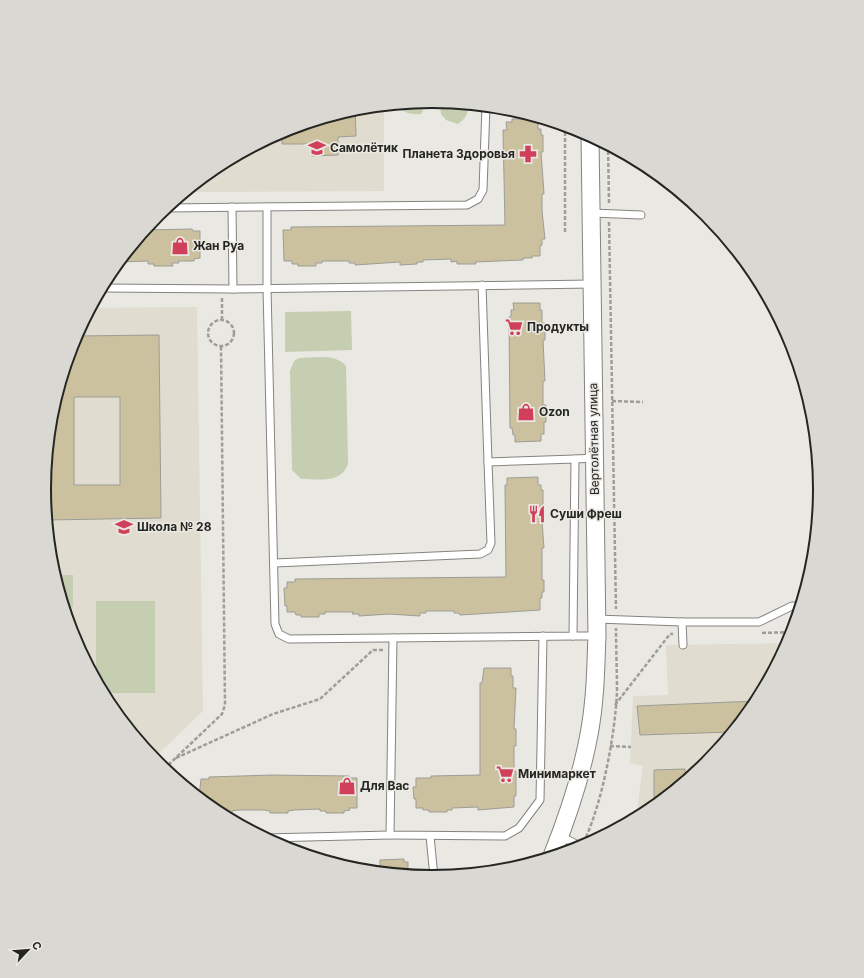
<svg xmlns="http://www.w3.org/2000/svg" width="864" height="978" viewBox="0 0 864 978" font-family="Inter,sans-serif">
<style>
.built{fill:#e0dccf}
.green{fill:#c5ceb1}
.building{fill:#ccc19e;stroke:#9d9c96;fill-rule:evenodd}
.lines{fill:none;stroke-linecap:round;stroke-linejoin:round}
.service-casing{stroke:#85837e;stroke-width:9}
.tertiary-casing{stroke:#85837e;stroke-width:19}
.path{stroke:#9e9d98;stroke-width:2.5;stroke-dasharray:4 2;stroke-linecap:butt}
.service{stroke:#fff;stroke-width:7}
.tertiary{stroke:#fff;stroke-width:17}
.labels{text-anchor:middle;stroke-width:3;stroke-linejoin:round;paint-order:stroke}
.poi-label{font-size:12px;font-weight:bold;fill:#252522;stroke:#eae8e2;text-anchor:start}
.street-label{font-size:12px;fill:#252522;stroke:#eae8e2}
.rim{fill:none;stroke:#252522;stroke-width:2}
</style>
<rect width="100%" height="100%" fill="#eae8e2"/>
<g class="built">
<polygon points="384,106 384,191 185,192 217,166 284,130 357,108"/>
<polygon points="197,307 203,711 154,758 109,704 73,637 51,564 44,489 52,413 74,340 91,308"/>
<polygon points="787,643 754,705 706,764 647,812 636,818 643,766 630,763 633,696 668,695 666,645"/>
</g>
<g class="green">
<path d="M420 102 423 110 421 114C414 115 408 114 402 110L400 104Z"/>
<path d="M444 102 468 105C468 114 466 118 458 124L446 120 441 114 440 106Z"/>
<polygon points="351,311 352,350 285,352 285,312"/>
<path d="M299 358C314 358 336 353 346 366L348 464C341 484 318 479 301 479L292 470 290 371 294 361Z"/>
<polygon points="55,575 73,575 73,607 64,607"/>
<polygon points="96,601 155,601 155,693 103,693 96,680"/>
</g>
<g class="building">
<polygon points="355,109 356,136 338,137 338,155 312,156 311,144 282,144 282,132 284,130"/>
<polygon points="512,119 533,119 533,121 538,121 538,129 541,129 541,135 543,135 543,152 541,152 544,194 542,194 542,211 545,239 542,239 542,245 540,246 540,256 532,256 532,258 523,258 523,260 475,262 476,264 457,264 457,261 451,262 451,259 423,260 423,262 417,262 417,264 400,265 400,262 355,265 355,263 349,263 349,261 322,261 322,263 316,263 316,266 298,266 298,264 292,264 292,261 284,261 283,230 291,230 291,227 505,225 503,130 507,130 506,122 512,122"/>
<polygon points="192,229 193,231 200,231 200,258 194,259 194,261 178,261 179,263 172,263 173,266 154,266 154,264 148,264 148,261 119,262 145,230"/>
<polygon points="513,303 540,303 540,310 542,310 542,323 545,323 545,340 543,340 545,381 543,381 543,405 546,405 546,422 544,422 544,434 541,434 541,441 515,442 515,435 513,435 512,428 510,428 509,317 511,317 511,310 514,310"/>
<path d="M159 335 161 518 47 520 44 489 52 413 76 336ZM74 397H120V485H74Z"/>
<polygon points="538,477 538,485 541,485 541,490 543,490 543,508 541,508 544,548 542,548 542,580 544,580 544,592 542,592 542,598 540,598 540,610 460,615 459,613 454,613 454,611 426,611 426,613 420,613 420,616 389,614 359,616 359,614 352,614 353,612 325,612 325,614 319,614 319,617 301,617 301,615 296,615 295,612 287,612 287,606 285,606 284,588 287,588 287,582 295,582 295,579 506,577 505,485 507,485 507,478"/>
<polygon points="484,668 511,668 511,676 513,676 513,688 516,688 514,729 516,729 516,746 514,746 514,771 516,771 516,796 514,796 514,807 478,810 478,807 452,808 452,810 447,810 447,812 429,812 429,810 423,810 423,808 416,808 416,799 414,799 413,787 416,787 416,778 431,778 431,776 480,775 480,683 482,683"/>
<polygon points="756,701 732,732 640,735 637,706"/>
<polygon points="685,769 686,780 654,806 654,770"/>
<polygon points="272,775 349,776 349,778 357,778 357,808 349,808 350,810 344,811 344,813 326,813 326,811 320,811 320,809 294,810 288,811 288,813 270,813 270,811 264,810 238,810 232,811 232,814 220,814 199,797 201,779 209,779 209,777"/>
<polygon points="404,859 404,862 408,862 408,875 380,872 380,860"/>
</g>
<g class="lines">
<g class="service-casing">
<g id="service">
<polyline points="232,207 233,289"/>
<polyline points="267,207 267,288 275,624 279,634 289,639 573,636 575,459 488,462 482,285"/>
<polyline points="166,208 467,205 478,199 483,190 486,106"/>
<polyline points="592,213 641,215"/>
<polyline points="102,288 233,289 592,284"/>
<polyline points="575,459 595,458"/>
<polyline points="275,563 480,554 488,550 491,543 488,462"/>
<polyline points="596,619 682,622 683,645"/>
<polyline points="682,622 759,622 792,606 800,606"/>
<polyline points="573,636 597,636"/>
<polyline points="393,638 390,835 505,836 519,828 540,800 543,636"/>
<polyline points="430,836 434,877"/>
<polyline points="560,836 582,847"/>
<polyline points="266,838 390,835"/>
</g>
</g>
<g class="tertiary-casing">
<path id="tertiary" d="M552 856C572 806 590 751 594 697 596 677 596 656 597 636L590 136"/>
</g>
<g class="path">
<polyline points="565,126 565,234"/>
<polyline points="608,145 609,203"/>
<polyline points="609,222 616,609"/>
<polyline points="222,298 222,320"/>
<circle cx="221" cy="333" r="13"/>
<polyline points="612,401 643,402"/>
<polyline points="762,633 792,632"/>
<polyline points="615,705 670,634 673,634"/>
<polyline points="610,746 631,747"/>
<polyline points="176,758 273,714 320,699 373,650 383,650"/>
<polyline points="164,769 222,714 225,705 221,346"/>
<path d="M586 837C603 799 615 734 617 692 617 671 616 649 616 628"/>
</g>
<use href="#service" class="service"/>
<use href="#tertiary" class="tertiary"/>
</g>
<defs>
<g id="school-bare" transform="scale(1.38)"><path d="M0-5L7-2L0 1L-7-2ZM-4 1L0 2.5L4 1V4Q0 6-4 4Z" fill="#d0405b" stroke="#eae8e2" stroke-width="2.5" paint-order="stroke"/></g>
<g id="pharmacy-bare" transform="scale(1.38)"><path d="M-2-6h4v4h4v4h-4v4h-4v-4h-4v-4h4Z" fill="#d0405b" stroke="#eae8e2" stroke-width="2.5" paint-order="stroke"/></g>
<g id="shop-bare" transform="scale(1.38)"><path d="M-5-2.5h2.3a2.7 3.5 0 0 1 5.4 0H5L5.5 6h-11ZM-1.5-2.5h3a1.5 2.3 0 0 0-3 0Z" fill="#d0405b" stroke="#eae8e2" stroke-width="2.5" paint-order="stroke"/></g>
<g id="supermarket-bare" transform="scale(1.38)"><path d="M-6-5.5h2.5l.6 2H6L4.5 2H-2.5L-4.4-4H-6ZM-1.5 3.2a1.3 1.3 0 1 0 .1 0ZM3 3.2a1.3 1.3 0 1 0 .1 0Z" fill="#d0405b" stroke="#eae8e2" stroke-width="2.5" paint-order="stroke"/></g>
<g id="restaurant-bare" transform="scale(1.38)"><path d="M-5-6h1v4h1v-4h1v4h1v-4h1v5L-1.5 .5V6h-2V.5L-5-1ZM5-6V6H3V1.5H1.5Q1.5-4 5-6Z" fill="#d0405b" stroke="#eae8e2" stroke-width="2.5" paint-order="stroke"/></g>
</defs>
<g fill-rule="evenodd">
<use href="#school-bare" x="317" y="148"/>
<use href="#pharmacy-bare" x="528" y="154"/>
<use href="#shop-bare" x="180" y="246"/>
<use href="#supermarket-bare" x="514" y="327"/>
<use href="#shop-bare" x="526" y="412"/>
<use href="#restaurant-bare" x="537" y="514"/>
<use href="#school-bare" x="124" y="527"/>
<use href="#supermarket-bare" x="505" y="774"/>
<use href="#shop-bare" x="347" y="786"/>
</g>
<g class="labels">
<g class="poi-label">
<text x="330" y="152">Самолётик</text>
<text x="515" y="158" text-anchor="end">Планета Здоровья</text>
<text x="193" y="250">Жан Руа</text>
<text x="527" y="331">Продукты</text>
<text x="539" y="416">Ozon</text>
<text x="550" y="518">Суши Фреш</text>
<text x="137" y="531">Школа № 28</text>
<text x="518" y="778">Минимаркет</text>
<text x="360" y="790">Для Вас</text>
</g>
<g class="street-label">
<text transform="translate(594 439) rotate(-91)" y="4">Вертолётная улица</text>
</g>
</g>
<path d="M0 0H864V978H0ZM51 489a381 381 0 1 1 762 0a381 381 0 1 1-762 0Z" fill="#dad8d3" fill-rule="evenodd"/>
<path class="rim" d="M51 489a381 381 0 1 1 762 0a381 381 0 1 1-762 0Z"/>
<g transform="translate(28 950) rotate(64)" stroke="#eae8e2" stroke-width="3" paint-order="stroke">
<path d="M0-3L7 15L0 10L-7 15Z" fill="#252522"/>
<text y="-6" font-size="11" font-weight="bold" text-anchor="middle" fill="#252522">С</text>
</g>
</svg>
